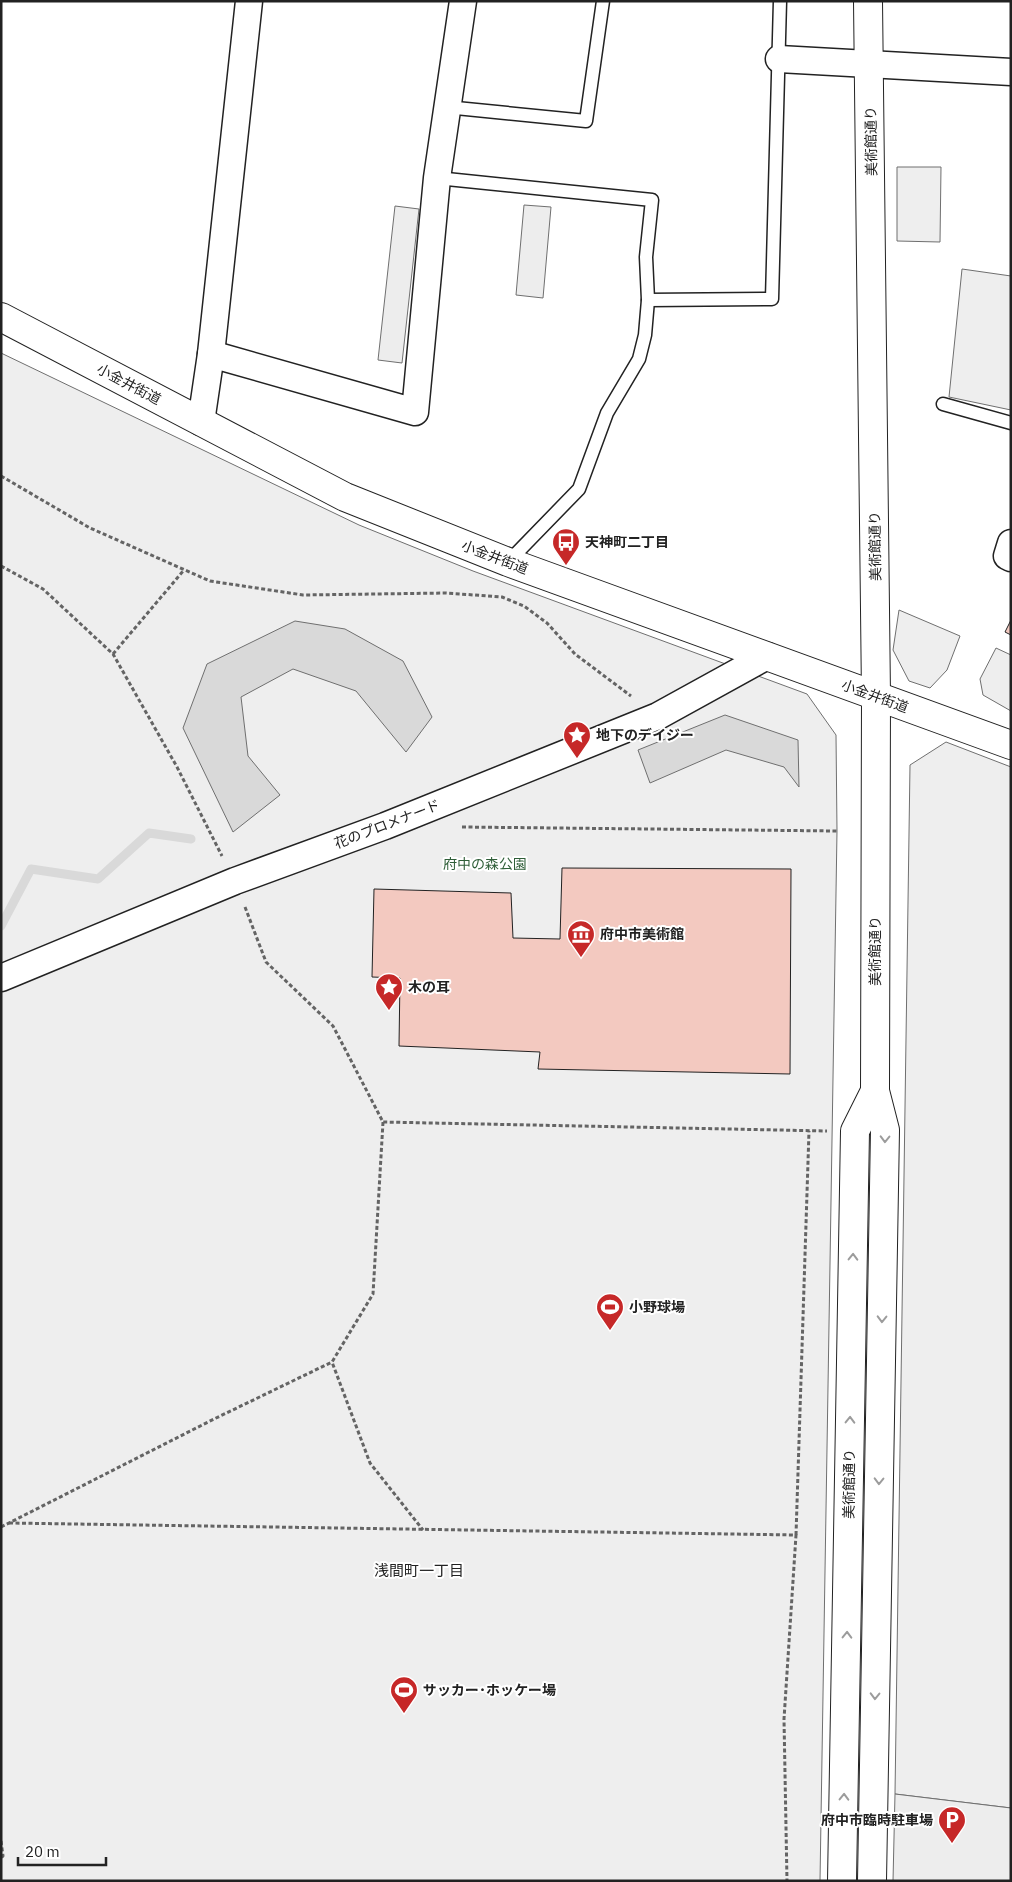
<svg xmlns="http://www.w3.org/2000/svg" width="1012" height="1882" viewBox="0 0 1012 1882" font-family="'IBM Plex Sans','Noto Sans JP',sans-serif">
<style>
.green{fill:#eee;stroke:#6f6f6f}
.parking{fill:#ededed;stroke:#6f6f6f}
.water{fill:#d9d9d9;stroke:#6f6f6f}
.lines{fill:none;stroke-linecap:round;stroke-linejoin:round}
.stream{stroke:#d9d9d9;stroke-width:9}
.building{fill:#f3c9c0;stroke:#222}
.lane-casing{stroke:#222;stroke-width:15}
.street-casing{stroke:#222;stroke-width:29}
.secondary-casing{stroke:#222;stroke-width:30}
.primary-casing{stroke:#222;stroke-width:30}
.path{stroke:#646464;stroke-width:3;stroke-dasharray:4 2.5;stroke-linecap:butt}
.lane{stroke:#fff;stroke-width:12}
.street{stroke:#fff;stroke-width:26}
.secondary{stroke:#fff;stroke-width:28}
.primary{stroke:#fff;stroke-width:28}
.oneway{stroke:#9c9c9c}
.labels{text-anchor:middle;stroke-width:4;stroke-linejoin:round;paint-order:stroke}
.street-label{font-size:14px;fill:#222;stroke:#fff}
.poi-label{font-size:14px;font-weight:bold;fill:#222;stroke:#fff;text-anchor:start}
.park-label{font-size:14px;fill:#2f5e38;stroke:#fff}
.neighbourhood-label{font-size:15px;fill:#222;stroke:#fff}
</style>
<rect width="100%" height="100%" fill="#fff"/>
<g class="green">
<polygon points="897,167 941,167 940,242 897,241"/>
<polygon points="962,269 1011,276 1011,410 949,397"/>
<polygon points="1,353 359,525 473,571 807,694 836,735 837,831 820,1881 1,1881"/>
<polygon points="899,610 960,636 947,670 930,688 909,681 893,650"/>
<polygon points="996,648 1011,655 1011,711 983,695 980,679"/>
<polygon points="946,742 1011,767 1011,1808 895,1794 910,765"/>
</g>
<g class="parking">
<polygon points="524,205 551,207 543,298 516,295"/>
<polygon points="395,206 419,209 402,363 378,360"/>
<polygon points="895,1794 1011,1808 1011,1881 893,1881"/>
</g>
<g class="water">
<polygon points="295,621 345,629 403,661 432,717 406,752 356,691 293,669 241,697 248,756 280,795 233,832 183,728 207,664"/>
<polygon points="725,715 798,740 799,787 784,767 726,750 650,783 638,750"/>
</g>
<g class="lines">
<polyline class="stream" points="1,926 31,869 98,879 149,833 191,839"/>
</g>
<g class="building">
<polygon points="1011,620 1011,635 1005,632"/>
<polygon points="562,868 791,869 790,1074 538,1069 540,1052 399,1046 400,978 372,977 374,889 511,893 513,938 560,939"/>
</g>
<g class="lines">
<g class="lane-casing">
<g id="lane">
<polyline points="446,107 586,121 603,1"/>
<polyline points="437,178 652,200 646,257 648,300 645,335 639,359 607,413 579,489 508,562"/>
<polyline points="648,300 772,299 780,1"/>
<polyline points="943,404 1011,423"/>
</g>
</g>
<g class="street-casing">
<g id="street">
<polyline points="779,59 1011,72"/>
<polyline points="211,354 415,412 437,178 463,1"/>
<polyline points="201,422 211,354 249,1"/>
<polyline points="1011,543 1007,556 1011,558"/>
<polyline points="1,978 235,881 385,826 658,716 767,656"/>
</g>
</g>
<g class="secondary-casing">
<g id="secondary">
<polyline points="868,1 876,696 875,1091 885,1130 872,1881"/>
<polyline points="842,1881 855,1131 875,1091"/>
</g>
</g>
<g class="primary-casing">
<polyline id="primary" points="1,317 345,497 508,562 1011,745"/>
</g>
<g class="path">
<polyline points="1,476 90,528 210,581 303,595 446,593 502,597 524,606 547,623 575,654 631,696"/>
<polyline points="1,566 43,589 113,654 177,767 222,856"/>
<polyline points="113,654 184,570"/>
<polyline points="462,827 837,831"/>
<polyline points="245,907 266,962 333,1026 383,1122 827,1131"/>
<polyline points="383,1122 373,1294 332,1362 370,1463 423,1530"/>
<polyline points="9,1523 796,1535 784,1719 787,1881"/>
<polyline points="1,1527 214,1419 332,1362"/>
<polyline points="796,1535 809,1131"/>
<polyline points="1,1841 3,1856 1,1858"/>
</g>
<use href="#lane" class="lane"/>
<use href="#street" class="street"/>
<use href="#secondary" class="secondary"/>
<use href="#primary" class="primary"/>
</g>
<defs><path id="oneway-chevron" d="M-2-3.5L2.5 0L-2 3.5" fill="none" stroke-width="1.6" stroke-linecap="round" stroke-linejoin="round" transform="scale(1.25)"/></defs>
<g class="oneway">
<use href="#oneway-chevron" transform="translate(885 1139) rotate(91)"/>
<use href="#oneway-chevron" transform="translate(853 1257) rotate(-89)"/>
<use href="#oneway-chevron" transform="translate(882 1319) rotate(91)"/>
<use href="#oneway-chevron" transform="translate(850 1420) rotate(-89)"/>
<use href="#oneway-chevron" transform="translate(879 1481) rotate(91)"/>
<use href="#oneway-chevron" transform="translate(847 1635) rotate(-89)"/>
<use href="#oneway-chevron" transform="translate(875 1696) rotate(91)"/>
<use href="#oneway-chevron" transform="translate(844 1797) rotate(-89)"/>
</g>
<defs>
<g id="bus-pin" transform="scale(1.4375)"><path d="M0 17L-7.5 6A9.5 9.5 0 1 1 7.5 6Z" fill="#c62828" stroke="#fff"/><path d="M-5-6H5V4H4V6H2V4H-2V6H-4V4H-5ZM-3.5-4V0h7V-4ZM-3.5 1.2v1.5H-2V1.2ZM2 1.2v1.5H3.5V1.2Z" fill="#fff"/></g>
<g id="sight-pin" transform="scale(1.4375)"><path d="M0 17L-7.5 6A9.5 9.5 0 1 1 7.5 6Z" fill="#c62828" stroke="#fff"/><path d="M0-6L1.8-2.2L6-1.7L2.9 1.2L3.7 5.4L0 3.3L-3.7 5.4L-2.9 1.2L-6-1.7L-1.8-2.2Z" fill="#fff"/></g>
<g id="museum-pin" transform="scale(1.4375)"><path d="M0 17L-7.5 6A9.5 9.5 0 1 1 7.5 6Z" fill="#c62828" stroke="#fff"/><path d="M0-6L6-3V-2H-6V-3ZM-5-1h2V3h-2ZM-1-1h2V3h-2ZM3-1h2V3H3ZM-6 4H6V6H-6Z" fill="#fff"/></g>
<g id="stadium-pin" transform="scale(1.4375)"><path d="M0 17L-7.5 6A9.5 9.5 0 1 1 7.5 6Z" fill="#c62828" stroke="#fff"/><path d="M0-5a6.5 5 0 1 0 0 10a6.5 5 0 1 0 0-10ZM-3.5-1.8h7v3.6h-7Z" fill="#fff"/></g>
<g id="parking-pin" transform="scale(1.4375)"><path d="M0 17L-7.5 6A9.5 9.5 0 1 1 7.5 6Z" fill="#c62828" stroke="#fff"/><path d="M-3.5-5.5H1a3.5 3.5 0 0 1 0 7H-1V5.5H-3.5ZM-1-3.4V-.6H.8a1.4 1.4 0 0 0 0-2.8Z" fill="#fff"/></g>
</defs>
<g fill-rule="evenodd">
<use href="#bus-pin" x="566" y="542"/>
<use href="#sight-pin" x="577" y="735"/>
<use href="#museum-pin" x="581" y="934"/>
<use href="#sight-pin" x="389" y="987"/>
<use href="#stadium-pin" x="610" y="1307"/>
<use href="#stadium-pin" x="404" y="1690"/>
<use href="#parking-pin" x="952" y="1820"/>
</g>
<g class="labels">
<g class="street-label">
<text transform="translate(871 141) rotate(-91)" y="5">美術館通り</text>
<text transform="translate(129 384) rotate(28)" y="5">小金井街道</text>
<text transform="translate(875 546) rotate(-91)" y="5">美術館通り</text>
<text transform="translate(495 557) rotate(21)" y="5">小金井街道</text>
<text transform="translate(875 696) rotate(20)" y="5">小金井街道</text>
<text transform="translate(387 824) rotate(-21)" y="5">花のプロメナード</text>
<text transform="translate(875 951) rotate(-90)" y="5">美術館通り</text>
<text transform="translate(849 1484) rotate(-89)" y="5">美術館通り</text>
</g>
<g class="poi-label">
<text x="585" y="547">天神町二丁目</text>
<text x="596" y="740">地下のデイジー</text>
<text x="600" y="939">府中市美術館</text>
<text x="408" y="992">木の耳</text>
<text x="629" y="1312">小野球場</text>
<text x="423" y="1695">サッカー･ホッケー場</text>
<text x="933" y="1825" text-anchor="end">府中市臨時駐車場</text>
</g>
<g class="park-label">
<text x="485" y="869">府中の森公園</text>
</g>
<g class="neighbourhood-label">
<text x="419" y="1576">浅間町一丁目</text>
</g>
</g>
<rect width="1012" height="1882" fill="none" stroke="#222222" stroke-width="5"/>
<path d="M18 1857v8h88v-8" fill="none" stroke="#222222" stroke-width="2.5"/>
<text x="25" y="1857" font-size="15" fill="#222222" stroke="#ffffff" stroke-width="4" paint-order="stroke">20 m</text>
</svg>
